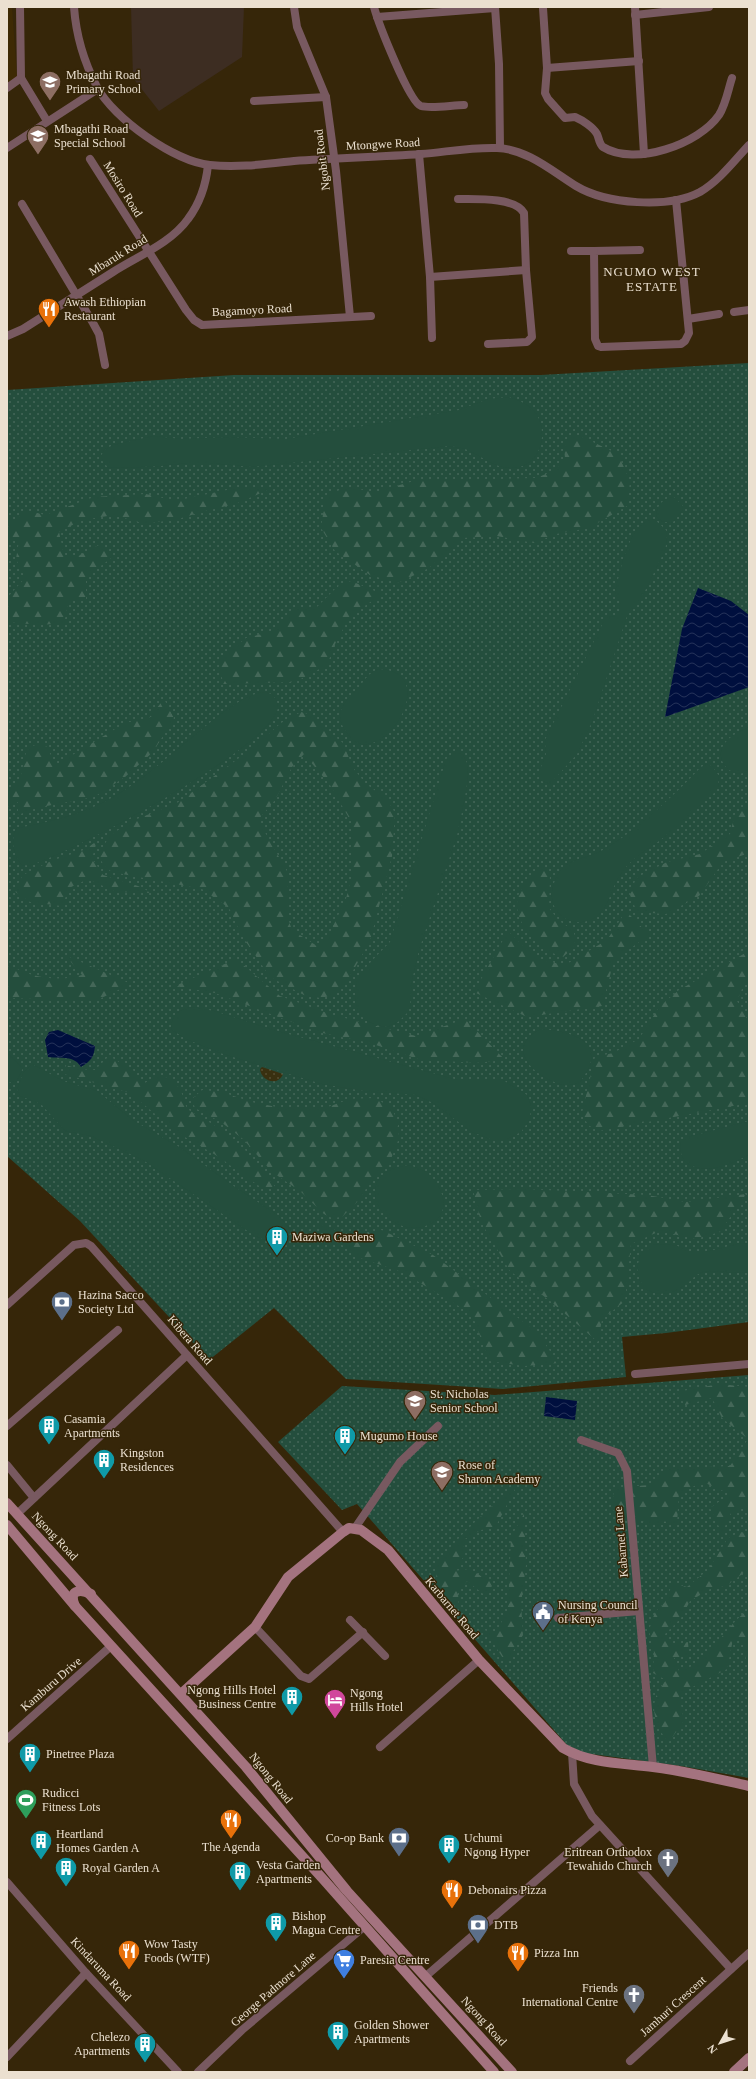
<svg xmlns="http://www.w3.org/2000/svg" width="756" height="2079" viewBox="0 0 756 2079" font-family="Georgia,serif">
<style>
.commercial{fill:#3d2d22}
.built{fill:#3e2a04}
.grass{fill:url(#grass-dots)}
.forest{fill:url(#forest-firs);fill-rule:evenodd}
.sand{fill:url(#sand-dots)}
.pitch{fill:#244e3d}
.water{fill:url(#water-waves)}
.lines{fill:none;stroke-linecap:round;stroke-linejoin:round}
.street{stroke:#785960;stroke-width:8}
.secondary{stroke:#a4737f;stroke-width:10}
.labels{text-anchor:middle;stroke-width:3;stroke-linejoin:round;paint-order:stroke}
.poi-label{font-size:12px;fill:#ebe0d0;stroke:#362609;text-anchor:start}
.street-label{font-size:12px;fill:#ebe0d0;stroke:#362609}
.neighbourhood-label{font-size:13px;letter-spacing:1px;fill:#ebe0d0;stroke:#362609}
</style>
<defs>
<pattern id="grass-dots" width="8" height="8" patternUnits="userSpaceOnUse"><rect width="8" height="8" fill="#244e3d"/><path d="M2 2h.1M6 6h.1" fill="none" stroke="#446758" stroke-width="1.8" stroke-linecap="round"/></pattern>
<pattern id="forest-firs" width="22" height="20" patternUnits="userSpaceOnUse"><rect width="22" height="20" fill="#244e3d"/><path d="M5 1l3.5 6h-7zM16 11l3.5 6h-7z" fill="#446758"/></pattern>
<pattern id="sand-dots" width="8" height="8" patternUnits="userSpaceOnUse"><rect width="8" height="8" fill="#393010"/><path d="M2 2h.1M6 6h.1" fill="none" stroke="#564e32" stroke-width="1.8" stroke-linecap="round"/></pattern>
<pattern id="water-waves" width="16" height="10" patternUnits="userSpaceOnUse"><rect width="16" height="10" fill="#000f3e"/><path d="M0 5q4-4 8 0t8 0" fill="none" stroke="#253259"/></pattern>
</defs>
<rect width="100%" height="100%" fill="#362609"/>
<polygon class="commercial" points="131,7 244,7 242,57 159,111 133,78"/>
<polygon class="built" points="7,7 12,7 17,77 7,85"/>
<g class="grass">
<polygon points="749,363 749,1322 666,1333 622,1337 626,1377 503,1389 346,1379 274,1308 209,1360 80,1221 7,1156 7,390 234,375 541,375"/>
<polygon points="749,1375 749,1778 681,1766 584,1753 567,1745 357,1504 342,1510 278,1442 342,1386 495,1395"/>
</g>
<g class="forest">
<polygon points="578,435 618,454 630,481 627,506 589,528 556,534 534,543 497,536 462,538 429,568 398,583 370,575 335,551 321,528 325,501 333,493 346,487 375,492 421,479 454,480 536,478 556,470 565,458 564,447 570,438"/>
<polygon points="236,488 273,488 235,504 205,511 178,519 145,524 114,515 82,520 59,532 64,555 76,557 99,545 114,556 86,577 86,599 69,600 64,623 40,625 7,622 7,598 25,578 16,559 19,541 7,540 7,519 14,522 26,510 45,515 94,497 146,494 175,501"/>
<polygon points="351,581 382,594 350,616 335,644 327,665 295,682 223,684 219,660 246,638 273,631 294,607 316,608 339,585"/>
<polygon points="164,699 174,718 153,752 125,777 94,797 36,808 18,815 18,802 7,808 7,787 12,791 21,775 27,748 44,742 56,765 125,723 149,718"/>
<path d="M301 712 312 715 319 725 343 743 353 768 366 784 387 799 395 813 392 856 370 941 350 976 335 995 320 998 304 995 270 977 242 936 229 908 202 889 112 872 104 866 99 856 109 836 132 821 177 803 253 748 281 723ZM304 754 330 785 353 825V871L346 899 327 939 317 946 292 930 287 916 288 873 258 820 275 800 292 767Z"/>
<polygon points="749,807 749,853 723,862 699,896 666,914 637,912 630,895 636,878 667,862 700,854 730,834 735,814"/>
<polygon points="97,841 92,858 103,875 138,886 152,893 116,892 88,879 69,888 62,906 30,902 14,891 23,875 51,861 84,850"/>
<path d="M540 867 547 869 550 876 549 908 559 921 573 930 576 940 572 949 563 957C541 951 511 922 518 897 520 887 533 875 540 867Z"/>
<polygon points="626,911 649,935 614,960 602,1006 527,1017 474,992 508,931 537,959 565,965 607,940"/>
<polygon points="749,951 749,979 744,984 737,1001 749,1022 749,1103 599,1131 588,1125 582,1113 595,1057 613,1053 639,1039 659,1007 679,990"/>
<path d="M65 955 131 984 95 1001 7 998V964C30 977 56 983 82 975Z"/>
<polygon points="236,959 280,996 333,1015 416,1036 465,1019 505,1060 475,1063 418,1059 370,1043 318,1032 215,993 175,986"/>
<polygon points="109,1056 134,1071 143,1084 157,1076 172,1078 181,1091 187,1109 219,1128 245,1150 277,1189 262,1188 214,1154 178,1133 130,1093 64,1074 66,1065 78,1069 95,1070"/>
<polygon points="202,1090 222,1092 251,1102 287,1109 325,1108 350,1099 374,1098 391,1107 398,1122 399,1138 391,1159 371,1179 361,1198 342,1217 332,1218 324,1214 300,1191 272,1172 243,1139 221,1122 195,1108 192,1099"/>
<polygon points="525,1189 647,1195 686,1202 746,1194 720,1232 695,1239 660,1231 631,1244 625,1301 602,1319 598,1342 549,1300 510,1271 481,1222 473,1190"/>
<polygon points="314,1222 350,1235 382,1230 433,1255 537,1332 558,1363 525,1366 489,1361 472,1314 402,1272 357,1257"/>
<polygon points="719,1384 749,1387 749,1506 731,1513 722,1533 710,1508 730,1494 703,1482 679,1493 677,1523 648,1523 612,1510 614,1488 649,1485 666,1469 730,1466 748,1439 722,1418 712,1398 685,1405 677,1392"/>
<path d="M516 1487 495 1528 481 1530 463 1540 464 1556 454 1571 469 1569 493 1583 487 1597 467 1581 458 1593 459 1608 438 1591 435 1564C460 1536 486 1509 516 1487Z"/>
<polygon points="524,1514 526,1565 521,1604 523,1635 506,1663 485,1630 495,1635 508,1609 511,1537"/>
<path d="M740 1532 749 1533V1569L726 1586 710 1589 690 1601 681 1618 664 1635 672 1645 688 1642 689 1656 674 1658 679 1671C684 1669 691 1667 696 1664 715 1650 726 1628 744 1613H749V1659L746 1661 744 1642 733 1639 727 1669 679 1694 684 1721 668 1743C653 1720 647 1703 666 1680L653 1673 654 1653 649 1630 655 1612 667 1600 672 1583 687 1587 708 1570 728 1538Z"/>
</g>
<path class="sand" d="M262 1067 283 1074C278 1087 261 1081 260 1069Z"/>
<g class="pitch">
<path d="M509 397C520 401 531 405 537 415 549 435 539 468 512 468 495 468 484 458 470 451 464 448 455 447 449 446L252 467 210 463H187L161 466 120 468 108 467 103 462 101 456 104 450 113 445 153 436 181 439 227 437 286 439 459 410 488 399Z"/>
<path d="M674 497 683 506 682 511 673 522C665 523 661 522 656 516 657 505 663 498 674 497Z"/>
<path d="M654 519 666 530 667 539 665 550 644 593 627 616 592 722 577 754 550 784 539 780V772L546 755 545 740 603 623 608 617 616 616 621 612V604L615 592C621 570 628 523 654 519Z"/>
<path d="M379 669C437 672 394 750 361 744 355 743 350 737 347 733 331 712 346 702 359 687 366 679 368 673 379 669Z"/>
<path d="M263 692 272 694C275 698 278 702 278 707 273 747 74 851 34 864 30 866 26 865 22 865 13 857 10 837 17 828 50 822 85 814 115 796 140 781 163 762 185 743 206 727 237 696 263 692Z"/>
<path d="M749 727V771C732 781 712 759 725 743 731 735 741 731 749 727Z"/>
<polygon points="457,752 463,755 467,763 468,778 464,802 457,835 419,950 412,980 410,1006 408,1012 398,1022 387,1027 375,1025 364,1019 358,1011 355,999 357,981 367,966 390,942 442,773 447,758"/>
<path d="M708 764 712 766 719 776 718 787 714 793C697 807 681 823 664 837 652 847 636 855 626 867 623 872 618 877 616 882 609 896 607 912 592 919 572 929 550 914 552 892 553 884 557 873 563 868 573 858 587 858 599 852 631 836 677 793 701 767Z"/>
<path d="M193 1007 214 1011 281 1032 458 1080H503L527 1095 531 1105 530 1119 521 1132 507 1139H490L472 1132 433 1103 416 1095 364 1091 322 1084 220 1053 186 1039 172 1030C170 1014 179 1009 193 1007Z"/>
<path d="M541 1029C576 1032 611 1043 579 1083 574 1084 568 1086 564 1085 536 1079 502 1048 541 1029Z"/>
<polygon points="7,1053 23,1068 17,1081 7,1083"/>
<polygon points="32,1064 63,1081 97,1091 134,1121 181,1148 232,1185 279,1216 291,1230 287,1241 277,1245 255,1236 143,1160 91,1136 65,1131 41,1104 20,1096 17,1090 23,1073"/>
<path d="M749 1121V1155C740 1159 729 1165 719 1167 699 1171 677 1167 681 1142L688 1137Z"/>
<path d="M409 1165C414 1167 421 1169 426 1172 443 1185 453 1213 430 1224 386 1245 343 1172 409 1165Z"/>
<polygon points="741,1243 749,1244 749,1273 704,1271 695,1276 687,1284 671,1293 657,1294 647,1290 640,1281 637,1268 640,1256 645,1249 653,1245 666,1244 678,1246 687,1252 706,1252"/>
</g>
<g class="water">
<polygon points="698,588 731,601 749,615 749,687 665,717 682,629"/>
<path d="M58 1030 95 1046C94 1057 91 1061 81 1067 74 1055 61 1059 48 1057L45 1040 49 1032Z"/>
<polygon points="546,1397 577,1401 575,1420 544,1416"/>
</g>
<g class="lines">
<g class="street">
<polyline points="20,7 21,78 47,121"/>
<path d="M74 7C76 35 84 62 97 87 113 118 175 162 210 165 237 168 266 164 294 161 336 158 379 157 421 154 446 152 472 147 497 148 527 149 552 171 576 186 606 204 668 209 700 192 719 181 734 161 749 145"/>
<polyline points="294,7 297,27 326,97 336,171 350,317"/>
<path d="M374 7C378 22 409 102 421 106 431 109 453 105 464 105"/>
<polyline points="495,7 499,64 500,148"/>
<polyline points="635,7 644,154"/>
<path d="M543 8 547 68 545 93 548 99 565 118 575 117C582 120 593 127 597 134 599 138 599 144 603 147 635 167 699 144 719 115 726 104 728 90 732 78"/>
<polyline points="635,15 709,7"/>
<polyline points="377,17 495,8"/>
<polyline points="547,68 639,61"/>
<polyline points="7,88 21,78"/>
<polyline points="254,101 326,97"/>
<polyline points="7,148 98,89"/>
<polyline points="419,154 430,277 432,338"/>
<polyline points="90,159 186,310 194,320 202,325 371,316"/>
<path d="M458 199C475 199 515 197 524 213L526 270 532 337 527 342 488 344"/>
<polyline points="22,204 93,323 99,334 105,365"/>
<polyline points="640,250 594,251 595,339 598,346 601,347 681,344 685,341 689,333 676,200"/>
<polyline points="571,251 594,251"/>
<polyline points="430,277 526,270"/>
<polyline points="734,312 749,310"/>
<polyline points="688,319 719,314"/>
<path d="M7 336 23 329C53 310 83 291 113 272 138 256 171 243 188 219 200 203 206 185 208 165"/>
<polyline points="7,1305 74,1245 86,1243 91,1246 343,1532"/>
<polyline points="635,1374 749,1364"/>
<polyline points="7,1426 118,1330"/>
<polyline points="581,1440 618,1453 627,1471 653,1767"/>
<polyline points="7,1465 34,1498"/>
<polyline points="17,1514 187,1355"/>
<polyline points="355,1528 400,1462 438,1426"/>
<polyline points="558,1618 639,1611"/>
<polyline points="350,1620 385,1656"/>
<polyline points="255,1627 301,1676 309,1679 363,1632"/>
<polyline points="7,1739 111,1646"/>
<polyline points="380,1747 479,1660"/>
<polyline points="572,1753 574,1784 592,1816 731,1969"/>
<polyline points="7,1882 86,1973 178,2072"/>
<polyline points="426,1976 600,1825"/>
<polyline points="7,2057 86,1973"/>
<polyline points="630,2061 749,1953"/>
<polyline points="198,2072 242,2030 365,1926"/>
</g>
<g class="secondary">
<polyline points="7,1503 246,1767 347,1891 512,2072"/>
<polyline points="7,1525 75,1606 323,1879 494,2072"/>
<path d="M75 1606C68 1591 79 1588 91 1594"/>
<path d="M181 1694 255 1627 288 1577 343 1532 349 1528 361 1530 388 1550 479 1660 563 1748C590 1764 623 1763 653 1767 685 1771 717 1779 749 1786"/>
<polyline points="734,2072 749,2058"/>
</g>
</g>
<defs>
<g id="school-pin" transform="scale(1.15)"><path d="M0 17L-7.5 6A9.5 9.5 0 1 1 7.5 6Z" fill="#8d6e63" stroke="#362609"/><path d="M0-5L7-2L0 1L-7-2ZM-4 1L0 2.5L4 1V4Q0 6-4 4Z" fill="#fff"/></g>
<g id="restaurant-pin" transform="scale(1.15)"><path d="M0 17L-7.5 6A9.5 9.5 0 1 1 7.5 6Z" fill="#e8710a" stroke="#362609"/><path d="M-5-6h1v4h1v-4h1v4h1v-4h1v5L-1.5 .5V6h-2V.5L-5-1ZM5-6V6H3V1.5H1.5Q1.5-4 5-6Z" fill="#fff"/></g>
<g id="building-pin" transform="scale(1.15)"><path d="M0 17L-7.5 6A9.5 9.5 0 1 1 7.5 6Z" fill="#0f9aa8" stroke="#362609"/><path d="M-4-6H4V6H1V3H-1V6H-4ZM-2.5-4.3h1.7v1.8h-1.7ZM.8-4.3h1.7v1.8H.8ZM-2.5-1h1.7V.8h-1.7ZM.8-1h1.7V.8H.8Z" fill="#fff"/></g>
<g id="bank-pin" transform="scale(1.15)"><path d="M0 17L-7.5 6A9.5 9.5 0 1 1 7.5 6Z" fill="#5c6f8a" stroke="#362609"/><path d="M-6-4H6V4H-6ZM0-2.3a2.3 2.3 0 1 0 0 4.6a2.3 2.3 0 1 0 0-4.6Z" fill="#fff"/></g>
<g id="civic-pin" transform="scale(1.15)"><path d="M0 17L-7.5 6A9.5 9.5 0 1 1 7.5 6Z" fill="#5c6f8a" stroke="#362609"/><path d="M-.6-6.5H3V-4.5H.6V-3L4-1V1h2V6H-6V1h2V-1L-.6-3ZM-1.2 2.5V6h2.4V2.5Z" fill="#fff"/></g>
<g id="hotel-pin" transform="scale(1.15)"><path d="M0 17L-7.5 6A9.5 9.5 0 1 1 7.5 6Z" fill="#d1479c" stroke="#362609"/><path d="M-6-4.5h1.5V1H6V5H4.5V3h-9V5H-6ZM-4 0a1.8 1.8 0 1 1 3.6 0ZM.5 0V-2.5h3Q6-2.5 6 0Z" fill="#fff"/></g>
<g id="stadium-pin" transform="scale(1.15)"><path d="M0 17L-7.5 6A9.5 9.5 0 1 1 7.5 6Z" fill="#2e9e5b" stroke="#362609"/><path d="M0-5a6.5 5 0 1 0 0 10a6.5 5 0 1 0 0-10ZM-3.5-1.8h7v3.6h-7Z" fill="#fff"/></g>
<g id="church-pin" transform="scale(1.15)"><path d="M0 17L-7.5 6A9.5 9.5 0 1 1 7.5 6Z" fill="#6b7280" stroke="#362609"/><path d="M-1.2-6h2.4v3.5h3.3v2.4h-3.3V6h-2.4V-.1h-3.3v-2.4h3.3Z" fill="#fff"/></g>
<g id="supermarket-pin" transform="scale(1.15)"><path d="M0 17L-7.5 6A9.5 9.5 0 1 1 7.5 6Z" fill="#3f7fe0" stroke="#362609"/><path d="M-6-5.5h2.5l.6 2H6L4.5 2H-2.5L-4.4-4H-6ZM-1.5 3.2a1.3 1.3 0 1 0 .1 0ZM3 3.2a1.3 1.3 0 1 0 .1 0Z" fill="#fff"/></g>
</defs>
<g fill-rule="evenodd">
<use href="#school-pin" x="50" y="82"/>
<use href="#school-pin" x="38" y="136"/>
<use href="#restaurant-pin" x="49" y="309"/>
<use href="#building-pin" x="277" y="1237"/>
<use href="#bank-pin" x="62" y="1302"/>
<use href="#school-pin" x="415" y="1401"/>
<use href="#building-pin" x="49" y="1426"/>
<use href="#building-pin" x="345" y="1436"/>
<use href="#building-pin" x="104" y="1460"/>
<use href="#school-pin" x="442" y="1472"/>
<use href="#civic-pin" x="543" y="1612"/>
<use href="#building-pin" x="292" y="1697"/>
<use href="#hotel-pin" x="335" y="1700"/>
<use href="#building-pin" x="30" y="1754"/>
<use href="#stadium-pin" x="26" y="1800"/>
<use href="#restaurant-pin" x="231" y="1820"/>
<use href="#bank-pin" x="399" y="1838"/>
<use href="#building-pin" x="41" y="1841"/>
<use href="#building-pin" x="449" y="1845"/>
<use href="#church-pin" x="668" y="1859"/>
<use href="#building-pin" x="66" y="1868"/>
<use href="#building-pin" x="240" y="1872"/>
<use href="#restaurant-pin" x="452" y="1890"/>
<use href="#building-pin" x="276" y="1923"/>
<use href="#bank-pin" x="478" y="1925"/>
<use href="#restaurant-pin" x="129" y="1951"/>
<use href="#restaurant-pin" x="518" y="1953"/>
<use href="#supermarket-pin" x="344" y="1960"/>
<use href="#church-pin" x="634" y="1995"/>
<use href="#building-pin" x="338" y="2032"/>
<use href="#building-pin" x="145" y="2044"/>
</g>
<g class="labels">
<g class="poi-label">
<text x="66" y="79">Mbagathi Road<tspan x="66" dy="14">Primary School</tspan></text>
<text x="54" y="133">Mbagathi Road<tspan x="54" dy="14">Special School</tspan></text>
<text x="64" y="306">Awash Ethiopian<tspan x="64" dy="14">Restaurant</tspan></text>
<text x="292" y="1241">Maziwa Gardens</text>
<text x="78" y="1299">Hazina Sacco<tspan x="78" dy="14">Society Ltd</tspan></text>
<text x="430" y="1398">St. Nicholas<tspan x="430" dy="14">Senior School</tspan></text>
<text x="64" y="1423">Casamia<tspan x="64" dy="14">Apartments</tspan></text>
<text x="360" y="1440">Mugumo House</text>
<text x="120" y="1457">Kingston<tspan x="120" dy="14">Residences</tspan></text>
<text x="458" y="1469">Rose of<tspan x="458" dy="14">Sharon Academy</tspan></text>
<text x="558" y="1609">Nursing Council<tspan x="558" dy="14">of Kenya</tspan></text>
<text x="276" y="1694" text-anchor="end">Ngong Hills Hotel<tspan x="276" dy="14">Business Centre</tspan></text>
<text x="350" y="1697">Ngong<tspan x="350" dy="14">Hills Hotel</tspan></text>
<text x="46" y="1758">Pinetree Plaza</text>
<text x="42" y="1797">Rudicci<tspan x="42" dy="14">Fitness Lots</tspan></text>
<text x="56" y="1838">Heartland<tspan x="56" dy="14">Homes Garden A</tspan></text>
<text x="384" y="1842" text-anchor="end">Co-op Bank</text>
<text x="464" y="1842">Uchumi<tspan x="464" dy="14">Ngong Hyper</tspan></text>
<text x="231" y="1851" text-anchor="middle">The Agenda</text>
<text x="652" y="1856" text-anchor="end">Eritrean Orthodox<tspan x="652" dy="14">Tewahido Church</tspan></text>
<text x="256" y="1869">Vesta Garden<tspan x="256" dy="14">Apartments</tspan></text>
<text x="82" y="1872">Royal Garden A</text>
<text x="468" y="1894">Debonairs Pizza</text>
<text x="292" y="1920">Bishop<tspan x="292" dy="14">Magua Centre</tspan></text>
<text x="494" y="1929">DTB</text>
<text x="144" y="1948">Wow Tasty<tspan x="144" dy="14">Foods (WTF)</tspan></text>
<text x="534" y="1957">Pizza Inn</text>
<text x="360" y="1964">Paresia Centre</text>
<text x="618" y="1992" text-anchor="end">Friends<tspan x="618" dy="14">International Centre</tspan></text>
<text x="354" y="2029">Golden Shower<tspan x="354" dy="14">Apartments</tspan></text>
<text x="130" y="2041" text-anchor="end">Chelezo<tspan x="130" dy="14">Apartments</tspan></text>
</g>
<g class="street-label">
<text transform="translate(383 144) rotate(-3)" y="4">Mtongwe Road</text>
<text transform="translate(322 160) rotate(-97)" y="4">Ngobit Road</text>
<text transform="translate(123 189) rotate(58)" y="4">Mosiro Road</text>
<text transform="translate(118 255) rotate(-32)" y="4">Mbaruk Road</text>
<text transform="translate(252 310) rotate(-3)" y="4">Bagamoyo Road</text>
<text transform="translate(190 1340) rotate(49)" y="4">Kibera Road</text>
<text transform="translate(55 1536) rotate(47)" y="4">Ngong Road</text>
<text transform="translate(621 1542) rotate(-95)" y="4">Kabarnet Lane</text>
<text transform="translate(452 1608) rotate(50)" y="4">Karbarnet Road</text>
<text transform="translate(51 1684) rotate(-41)" y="4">Kamburu Drive</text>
<text transform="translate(271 1778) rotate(51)" y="4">Ngong Road</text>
<text transform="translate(101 1969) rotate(47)" y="4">Kindaruma Road</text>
<text transform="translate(273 1989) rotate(-41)" y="4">George Padmore Lane</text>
<text transform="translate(673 2006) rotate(-42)" y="4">Jamhuri Crescent</text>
<text transform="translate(484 2021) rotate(48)" y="4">Ngong Road</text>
</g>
<g class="neighbourhood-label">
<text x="652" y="276">NGUMO WEST<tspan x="652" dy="15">ESTATE</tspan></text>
</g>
</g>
<rect width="756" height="2079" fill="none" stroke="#ebe0d0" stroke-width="16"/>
<g transform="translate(720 2043) rotate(231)" stroke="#362609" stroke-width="3" paint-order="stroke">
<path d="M0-3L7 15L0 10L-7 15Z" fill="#ebe0d0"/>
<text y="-6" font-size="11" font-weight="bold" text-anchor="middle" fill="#ebe0d0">N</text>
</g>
</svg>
